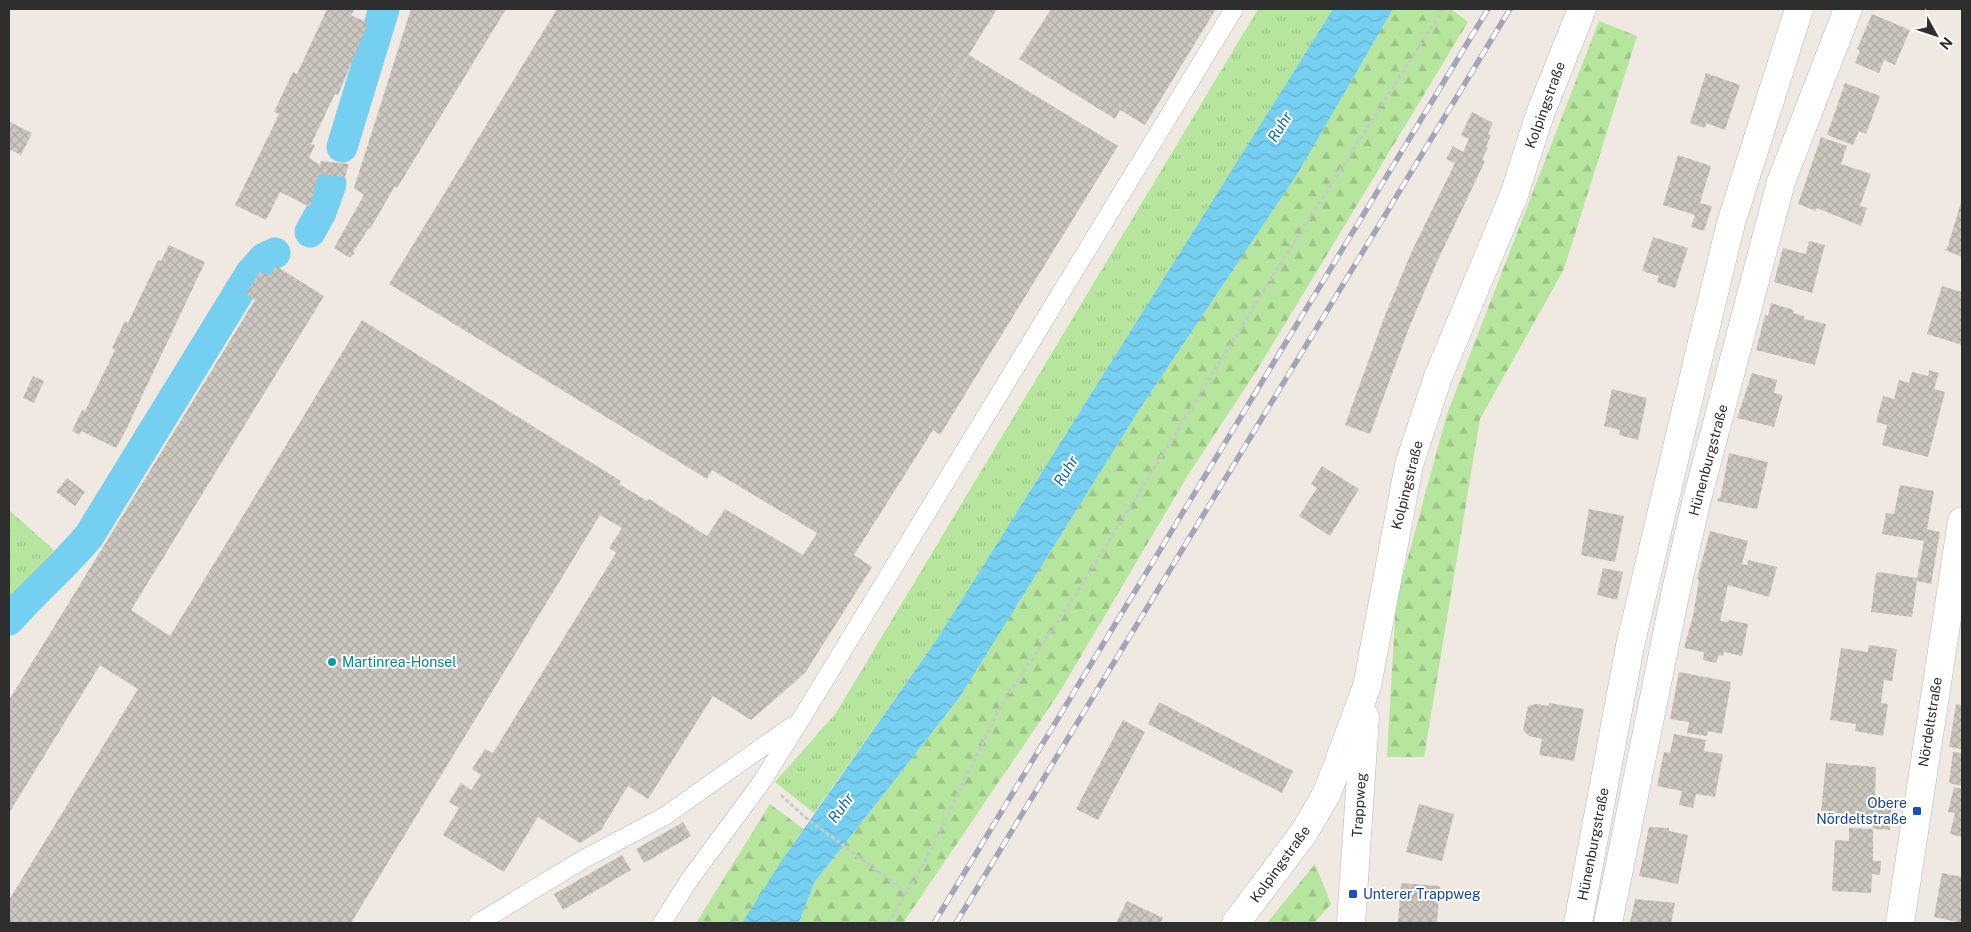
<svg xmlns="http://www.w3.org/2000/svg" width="1971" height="932" viewBox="0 0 1971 932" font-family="'Public Sans',sans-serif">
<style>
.grass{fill:url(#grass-tufts)}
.forest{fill:url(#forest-firs)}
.water{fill:url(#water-waves)}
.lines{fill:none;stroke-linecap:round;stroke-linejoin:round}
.canal{stroke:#75cff0;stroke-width:31}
.building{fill:url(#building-cross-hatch)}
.service-casing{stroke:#b4b7c1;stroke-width:19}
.minor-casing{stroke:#b4b7c1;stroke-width:29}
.path{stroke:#c9c9c9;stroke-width:3;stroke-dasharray:4 2.5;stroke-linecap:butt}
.service{stroke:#fff;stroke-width:18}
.minor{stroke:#fff;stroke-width:28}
.rail-casing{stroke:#a3a6b8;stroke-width:5.5}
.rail{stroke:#fff;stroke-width:4;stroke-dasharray:11;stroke-linecap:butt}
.culture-dot{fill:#0f9aa8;stroke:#fff;stroke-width:2}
.transit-dot{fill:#1a4fb4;stroke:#fff;stroke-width:2}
.labels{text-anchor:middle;stroke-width:4;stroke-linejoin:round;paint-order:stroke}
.street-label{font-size:14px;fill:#2e2e2e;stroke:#fff}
.culture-label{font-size:14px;fill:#0d838f;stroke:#fff;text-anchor:start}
.transit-label{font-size:14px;fill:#164399;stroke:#fff;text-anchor:end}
.water-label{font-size:15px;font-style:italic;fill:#0d6fa3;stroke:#fff}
</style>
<defs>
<pattern id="grass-tufts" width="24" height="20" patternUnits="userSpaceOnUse" patternTransform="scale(1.25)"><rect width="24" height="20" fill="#b6e59e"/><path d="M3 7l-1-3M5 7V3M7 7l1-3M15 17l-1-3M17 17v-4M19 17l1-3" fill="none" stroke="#9dc588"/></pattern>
<pattern id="forest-firs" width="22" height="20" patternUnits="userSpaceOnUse" patternTransform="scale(1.25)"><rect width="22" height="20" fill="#b6e59e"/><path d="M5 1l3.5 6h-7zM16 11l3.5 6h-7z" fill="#9dc588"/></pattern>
<pattern id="water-waves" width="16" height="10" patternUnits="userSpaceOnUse" patternTransform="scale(1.25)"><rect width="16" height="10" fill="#75cff0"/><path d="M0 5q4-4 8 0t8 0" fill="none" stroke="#66b2ce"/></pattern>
<pattern id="building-cross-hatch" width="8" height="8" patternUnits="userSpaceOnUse" patternTransform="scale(1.25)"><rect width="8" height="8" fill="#cbc7bf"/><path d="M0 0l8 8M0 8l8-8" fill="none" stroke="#afaba4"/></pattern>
</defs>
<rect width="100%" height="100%" fill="#efe9e1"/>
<g class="grass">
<polygon points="1258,9 1333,9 937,639 814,813 775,782 836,713"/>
<polygon points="9,510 54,550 9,607"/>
</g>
<g class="forest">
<polygon points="1393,9 1451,9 1468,22 1257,370 1188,475 1059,693 903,923 799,923 814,883 959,698 1141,407 1298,173"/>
<polygon points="1599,21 1637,36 1564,269 1480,419 1424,757 1387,757 1396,601 1447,414"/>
<polygon points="770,804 803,829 742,923 696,923"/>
<polygon points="1315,864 1331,904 1314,923 1267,923"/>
</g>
<polygon class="water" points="1333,9 1393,9 1298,173 1141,407 959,698 814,883 799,923 742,923 782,860 937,639"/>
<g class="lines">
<g class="canal">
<polyline points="342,147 384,9"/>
<polyline points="310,232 321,212 331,184"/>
<path d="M9 620C34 591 64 566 89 536L250 274 264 258 275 253"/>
</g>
</g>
<g class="building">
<polygon points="327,9 355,9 351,15 368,23 338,95 335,94 311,144 315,145 309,158 320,165 321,161 349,164 345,177 318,174 310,207 280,192 266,220 235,205 279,114 274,112 293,72 297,74"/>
<polygon points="411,9 506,9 397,188 395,186 370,229 369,228 353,252 355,253 350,258 334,248 364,195 354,188"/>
<polygon points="557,9 997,9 791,343 969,55 1118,146 940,435 933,430 854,555 872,567 805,673 751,720 713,696 648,799 628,786 601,830 580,843 538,817 504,872 443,835 459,808 449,802 461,783 471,790 481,775 472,769 485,749 493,753 616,553 609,548 622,528 600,515 351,923 9,923 9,900 138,689 100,665 9,813 9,700 255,300 246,294 260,271 269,276 276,266 324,296 131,610 170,636 362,320 621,481 619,484 647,501 649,499 707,536 725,509 803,555 817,533 712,470 707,479 389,284"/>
<polygon points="1051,9 1216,9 1145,125 1120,110 1115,119 1019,59"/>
<polygon points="1872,14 1910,30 1895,65 1884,60 1879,73 1855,63 1860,50 1857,49"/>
<polygon points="1706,73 1740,85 1725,130 1706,123 1705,128 1690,123"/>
<polygon points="1845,83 1880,96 1866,134 1859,131 1853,145 1827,135"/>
<polygon points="1472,112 1493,123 1488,134 1491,135 1486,147 1488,148 1482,159 1485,161 1436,264 1409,328 1370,434 1345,425 1384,318 1411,253 1455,163 1446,159 1453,146 1463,152 1469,139 1461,135"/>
<polygon points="10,122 32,133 21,155 9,149"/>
<polygon points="1821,137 1847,146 1841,164 1871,174 1860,206 1867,208 1861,226 1817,208 1816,211 1798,204"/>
<polygon points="1678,155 1711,166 1700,203 1712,206 1704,231 1691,227 1695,215 1663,205"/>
<polygon points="1962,199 1962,257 1943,249 1947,249"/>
<polygon points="1653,237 1688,248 1675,288 1657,282 1659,276 1642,271"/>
<polygon points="1809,241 1825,245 1812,293 1774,282 1783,248 1806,254"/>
<polygon points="169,245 205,262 127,428 116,448 81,431 80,435 72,431 82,410 85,411 115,350 112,348 125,321 128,323 158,260 161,261"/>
<polygon points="1942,286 1962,292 1962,345 1927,334"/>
<polygon points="1771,303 1794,310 1793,313 1804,316 1804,319 1826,324 1815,365 1756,350 1765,315 1768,316"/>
<polygon points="1929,370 1939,373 1934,389 1945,392 1928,457 1882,445 1887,425 1876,422 1883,396 1894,399 1899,380 1909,383 1912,372 1928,376"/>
<polygon points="1752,373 1777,380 1774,393 1783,395 1774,427 1737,418"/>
<polygon points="33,376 44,381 34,403 23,398"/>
<polygon points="1612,389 1647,398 1638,440 1619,435 1620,430 1604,426"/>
<polygon points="1729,453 1768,462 1757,509 1717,501 1718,498 1720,499"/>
<polygon points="1322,466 1359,489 1330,536 1299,516 1317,488 1311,484"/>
<polygon points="67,478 85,492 75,506 56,492"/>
<polygon points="1900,485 1934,491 1927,529 1940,532 1931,584 1917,581 1912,617 1871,612 1876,574 1879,572 1917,578 1924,541 1882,534 1886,513 1894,514"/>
<polygon points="1589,509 1624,516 1615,562 1581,555"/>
<polygon points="1710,531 1748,541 1742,564 1747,565 1748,560 1777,567 1769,597 1728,585 1720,621 1728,622 1729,620 1748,624 1742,656 1724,652 1723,656 1719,655 1716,663 1703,660 1704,652 1684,648 1693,616 1699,580 1697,579"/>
<polygon points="1603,568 1623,572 1617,600 1597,595"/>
<polygon points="1869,645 1897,649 1892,681 1884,680 1881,703 1888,704 1883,736 1855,731 1856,724 1830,720 1841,648 1868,652"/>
<polygon points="1679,672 1731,682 1722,734 1708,731 1707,736 1687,733 1689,722 1670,719"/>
<polygon points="1159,702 1293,771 1282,793 1148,724"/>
<polygon points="1549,703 1584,709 1574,761 1539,755 1542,739 1529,736 1523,730 1528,706 1536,704 1548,706"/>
<polygon points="1956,704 1962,705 1962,749 1949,747"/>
<polygon points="1123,720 1145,732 1098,820 1076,809"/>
<polygon points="1674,734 1706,740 1704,751 1723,754 1715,797 1696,794 1693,808 1679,805 1682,791 1657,786 1664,752 1670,753"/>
<polygon points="1953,752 1962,753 1962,786 1949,783"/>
<polygon points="1826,763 1876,767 1875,798 1892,799 1890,830 1873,829 1874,817 1821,811"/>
<polygon points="1954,787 1962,789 1962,837 1950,834 1955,813 1948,812"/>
<polygon points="1419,804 1454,814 1442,861 1406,852"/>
<polygon points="683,822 691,836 644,863 636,849"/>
<polygon points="1649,827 1669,828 1669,831 1688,835 1678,884 1639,876"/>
<polygon points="1849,828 1873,829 1873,861 1881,861 1880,875 1872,874 1871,893 1832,891 1835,840 1849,841"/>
<polygon points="622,855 631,870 563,910 554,894"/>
<polygon points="1942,873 1962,877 1962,923 1934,917"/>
<polygon points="1401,883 1440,886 1437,923 1398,923"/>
<polygon points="1635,899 1675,903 1671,923 1630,923"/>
<polygon points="1127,901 1163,918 1160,923 1116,923"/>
</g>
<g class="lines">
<g class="service-casing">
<g id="service">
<polyline points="478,923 584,859 665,816 792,726"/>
<polyline points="662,923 690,879 763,780 801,719 1234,9"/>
</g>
</g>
<g class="minor-casing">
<g id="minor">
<polyline points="1236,923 1305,831 1327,793 1344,748 1367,686 1409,465 1438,377 1514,195 1540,114 1582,9"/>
<polyline points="1351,923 1365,717"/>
<polyline points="1578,923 1630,646 1704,334 1731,223 1799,9"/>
<polyline points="1608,923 1675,595 1696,503 1781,182 1848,9"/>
<polyline points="1900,923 1962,521"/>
</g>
</g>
<g class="path">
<polyline points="781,795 805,817 907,893"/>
<polyline points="888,923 920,871 1002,704 1078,591 1284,258 1443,9"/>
</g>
<use href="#service" class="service"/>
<use href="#minor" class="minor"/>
<g class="rail-casing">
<g id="rail">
<polyline points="934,923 1488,9"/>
<polyline points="956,923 1510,9"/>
</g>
</g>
<use href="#rail" class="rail"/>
</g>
<circle class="culture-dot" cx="332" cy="662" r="5"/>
<g class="transit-dot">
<rect x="1912" y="806" width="10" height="10" rx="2.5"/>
<rect x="1348" y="889" width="10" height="10" rx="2.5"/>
</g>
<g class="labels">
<g class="street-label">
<text transform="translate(1545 105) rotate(-70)" y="5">Kolpingstraße</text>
<text transform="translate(1708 460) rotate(-75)" y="5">Hünenburgstraße</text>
<text transform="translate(1407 485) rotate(-76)" y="5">Kolpingstraße</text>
<text transform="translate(1930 722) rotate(-81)" y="5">Nördeltstraße</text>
<text transform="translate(1359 805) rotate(-86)" y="5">Trappweg</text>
<text transform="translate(1593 844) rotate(-79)" y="5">Hünenburgstraße</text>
<text transform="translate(1280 864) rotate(-54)" y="5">Kolpingstraße</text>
</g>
<g class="culture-label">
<text x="342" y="667">Martinrea-Honsel</text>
</g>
<g class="transit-label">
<text x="1907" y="808">Obere<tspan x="1907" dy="16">Nördeltstraße</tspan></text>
<text x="1363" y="899" text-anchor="start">Unterer Trappweg</text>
</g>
<g class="water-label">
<text transform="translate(1280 127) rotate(-58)" y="5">Ruhr</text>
<text transform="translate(1066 471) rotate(-58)" y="5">Ruhr</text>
<text transform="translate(841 808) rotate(-54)" y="5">Ruhr</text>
</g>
</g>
<rect width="1971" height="932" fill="none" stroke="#2e2e2e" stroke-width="20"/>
<g transform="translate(1936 35) rotate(130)" stroke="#ffffff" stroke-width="4" paint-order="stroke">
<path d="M0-4L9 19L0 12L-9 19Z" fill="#2e2e2e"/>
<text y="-8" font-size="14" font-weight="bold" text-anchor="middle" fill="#2e2e2e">N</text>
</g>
</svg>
